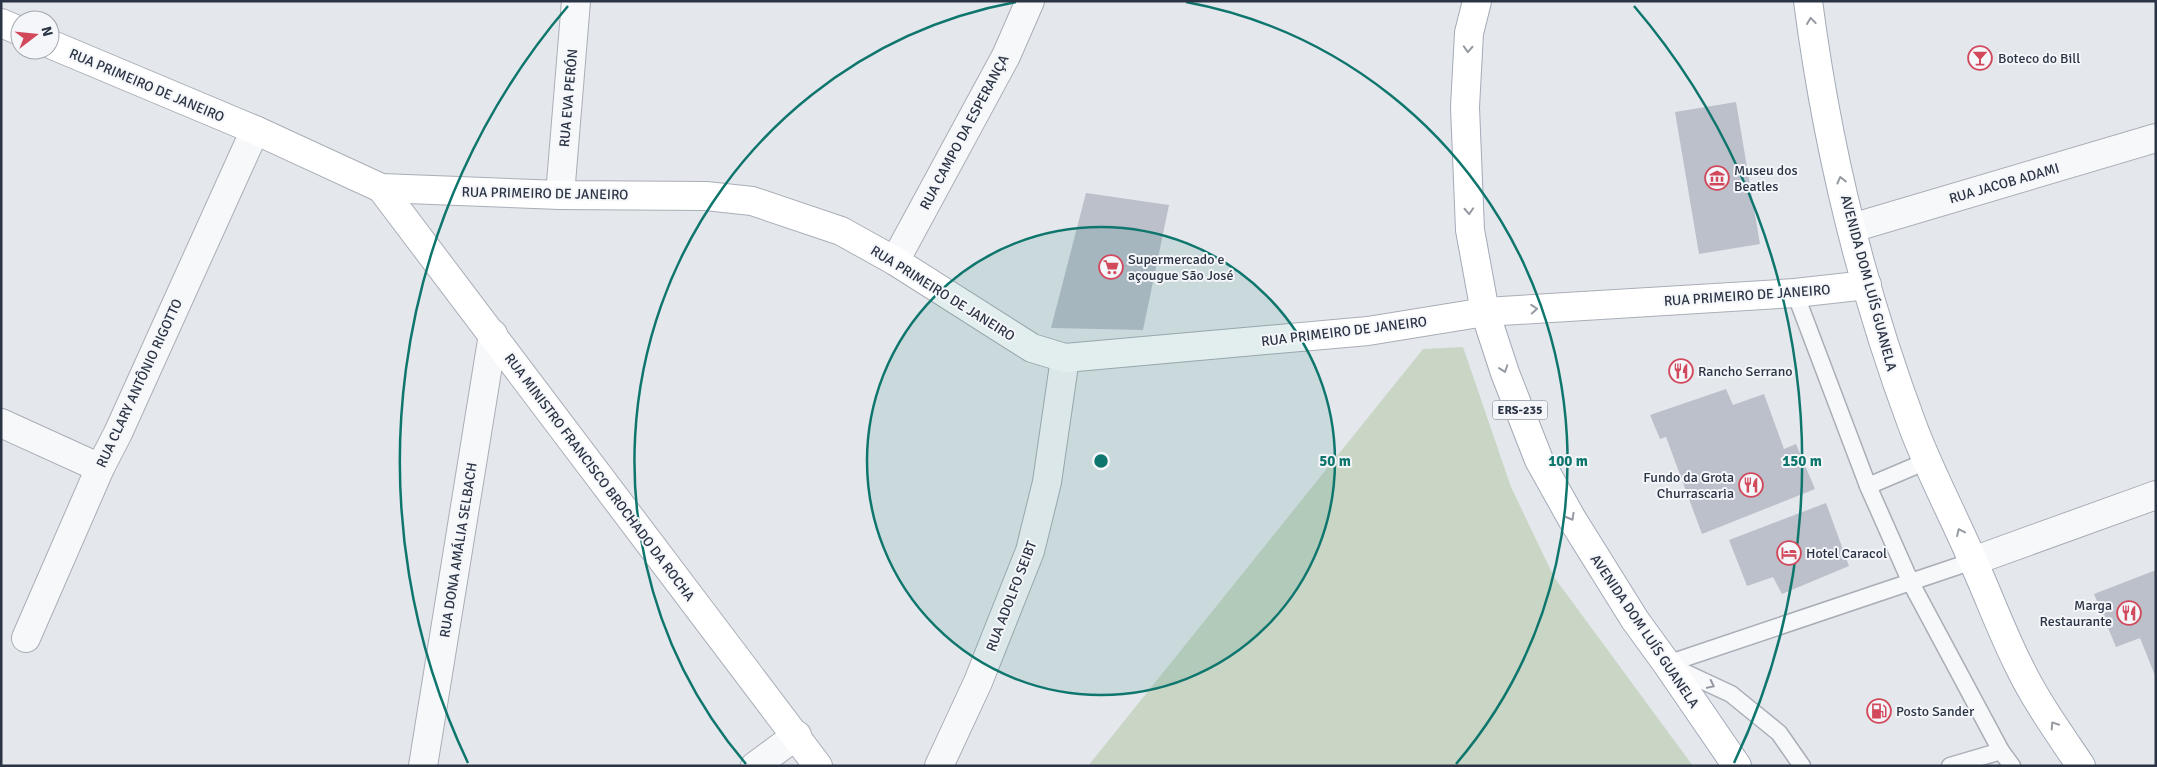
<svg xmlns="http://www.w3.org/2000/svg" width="2157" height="767" viewBox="0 0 2157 767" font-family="Signika,sans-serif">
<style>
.green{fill:#c9d6c5}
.building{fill:#bbc0ca}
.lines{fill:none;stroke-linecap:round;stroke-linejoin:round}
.lane-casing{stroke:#a9aeb7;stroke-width:19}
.street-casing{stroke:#a9aeb7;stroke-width:30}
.secondary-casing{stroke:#a9aeb7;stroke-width:30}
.primary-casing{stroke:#a3abb8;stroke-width:30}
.lane{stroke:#f7f8fa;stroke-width:16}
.street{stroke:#f7f8fa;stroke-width:28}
.secondary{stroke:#fff;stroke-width:28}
.primary{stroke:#fff;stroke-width:28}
.oneway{stroke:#959aa2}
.oneway2{stroke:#9196a0}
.ring{fill:none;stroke:#0f766e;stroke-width:2.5}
.labels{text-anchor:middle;stroke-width:4;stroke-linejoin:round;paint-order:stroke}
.shield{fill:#f4f6f9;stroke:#676e7b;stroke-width:1}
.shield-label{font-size:12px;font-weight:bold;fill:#2b3445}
.poi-label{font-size:14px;fill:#2b3445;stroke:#f4f6f9;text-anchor:start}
.street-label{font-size:14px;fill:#2b3445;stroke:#f4f6f9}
.centre{fill:#0f766e;stroke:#f4f6f9;stroke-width:2.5}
.ring-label{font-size:15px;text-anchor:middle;font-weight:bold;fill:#0f766e;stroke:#f4f6f9;stroke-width:4;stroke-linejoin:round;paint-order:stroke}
</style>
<rect width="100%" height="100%" fill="#e4e7ec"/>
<polygon class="green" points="1463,347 1511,487 1554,577 1693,766 1088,766 1423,349"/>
<g class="building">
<polygon points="1736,102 1760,244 1699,254 1675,112"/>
<polygon points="1086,193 1169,205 1143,330 1051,328"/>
<polygon points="1726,389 1733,405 1764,394 1784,449 1796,444 1815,489 1702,534 1666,437 1660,439 1650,415"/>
<polygon points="1826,503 1849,566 1782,594 1773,577 1747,586 1729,540"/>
<polygon points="2156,570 2156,678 2140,638 2116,647 2094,594"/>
</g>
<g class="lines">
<g class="lane-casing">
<g id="lane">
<polyline points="1795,293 1868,486"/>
<polyline points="1927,461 1868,486 1911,583 2001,751 2012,766"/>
<polyline points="1667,664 1973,561"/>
<polyline points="1671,666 1731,694 1779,733 1802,766"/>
<polyline points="1950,766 2001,751"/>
</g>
</g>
<g class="street-casing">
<g id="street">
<polyline points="560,195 576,1"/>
<polyline points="1852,228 2156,138"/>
<polyline points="895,261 1006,56 1030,1"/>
<polyline points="1,423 100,468"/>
<polyline points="1973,561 2156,495"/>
<polyline points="26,638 100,468 118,433 255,130"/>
<polyline points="423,766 493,334"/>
<polyline points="755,766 797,735"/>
<polyline points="939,766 978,682 1030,551 1047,482 1065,358"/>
</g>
</g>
<g class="secondary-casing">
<g id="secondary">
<polyline points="1,23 20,31"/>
<polyline points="50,44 255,130 381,188 560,195 706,196 752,201 841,231 895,261 1032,348 1065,358 1368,331 1485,312 1795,293 1867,285"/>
<polyline points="381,188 818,766"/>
</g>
</g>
<g class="primary-casing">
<g id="primary">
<polyline points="1477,1 1469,33 1465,107 1470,230 1485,312 1505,373 1539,460 1572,519 1635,620 1667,664 1737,766"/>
<path d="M1808 1C1827 146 1862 291 1913 427 1930 472 1953 515 1972 559 1988 594 2001 630 2018 664 2035 700 2059 733 2081 766"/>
</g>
</g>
<use href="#lane" class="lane"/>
<use href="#street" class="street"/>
<use href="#secondary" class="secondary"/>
<use href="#primary" class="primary"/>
</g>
<defs><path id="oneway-chevron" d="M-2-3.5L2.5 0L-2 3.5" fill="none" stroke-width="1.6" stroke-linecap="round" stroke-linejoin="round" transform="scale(1.25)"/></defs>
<g class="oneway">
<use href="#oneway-chevron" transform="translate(1811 21) rotate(-97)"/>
<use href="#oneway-chevron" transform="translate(1468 49) rotate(93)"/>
<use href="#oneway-chevron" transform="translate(1841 180) rotate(-104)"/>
<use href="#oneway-chevron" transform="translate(1469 211) rotate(87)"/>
<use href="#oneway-chevron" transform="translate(1534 309) rotate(-4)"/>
<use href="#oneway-chevron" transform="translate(1504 369) rotate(71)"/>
<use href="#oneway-chevron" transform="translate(1571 517) rotate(60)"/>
<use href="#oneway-chevron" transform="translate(1960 532) rotate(-115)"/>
<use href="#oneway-chevron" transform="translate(2054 725) rotate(-123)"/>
</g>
<use class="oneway2" href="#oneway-chevron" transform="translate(1711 685) rotate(26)"/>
<circle cx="1101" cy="461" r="234" fill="#0f766e" fill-opacity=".12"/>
<g class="ring">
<circle cx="1101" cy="461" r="234"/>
<path d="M746 764A467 467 0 0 1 1016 2M1186 2A467 467 0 0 1 1456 764"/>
<path d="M468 763A701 701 0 0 1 568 6M1634 6A701 701 0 0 1 1734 763"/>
</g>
<defs>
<g id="bar-ring" transform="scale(1.25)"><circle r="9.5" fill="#f4f6f9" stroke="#d1495b" stroke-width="1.5"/><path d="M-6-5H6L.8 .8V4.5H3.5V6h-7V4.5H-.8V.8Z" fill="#d1495b"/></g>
<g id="museum-ring" transform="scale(1.25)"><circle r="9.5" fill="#f4f6f9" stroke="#d1495b" stroke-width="1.5"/><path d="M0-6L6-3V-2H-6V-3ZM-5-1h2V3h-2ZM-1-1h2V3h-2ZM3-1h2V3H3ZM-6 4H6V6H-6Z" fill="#d1495b"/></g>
<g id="supermarket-ring" transform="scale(1.25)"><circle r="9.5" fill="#f4f6f9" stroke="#d1495b" stroke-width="1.5"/><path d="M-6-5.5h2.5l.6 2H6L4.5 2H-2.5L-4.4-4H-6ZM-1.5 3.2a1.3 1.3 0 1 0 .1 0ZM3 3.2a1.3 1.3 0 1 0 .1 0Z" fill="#d1495b"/></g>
<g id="restaurant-ring" transform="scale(1.25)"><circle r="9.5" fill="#f4f6f9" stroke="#d1495b" stroke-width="1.5"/><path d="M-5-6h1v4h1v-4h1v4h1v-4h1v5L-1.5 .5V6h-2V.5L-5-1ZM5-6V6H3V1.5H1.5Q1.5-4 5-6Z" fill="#d1495b"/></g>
<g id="hotel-ring" transform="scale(1.25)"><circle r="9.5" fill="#f4f6f9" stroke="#d1495b" stroke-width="1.5"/><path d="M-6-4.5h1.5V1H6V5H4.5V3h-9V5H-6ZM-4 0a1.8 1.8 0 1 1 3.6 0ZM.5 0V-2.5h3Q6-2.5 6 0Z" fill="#d1495b"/></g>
<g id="fuel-ring" transform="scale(1.25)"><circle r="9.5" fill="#f4f6f9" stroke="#d1495b" stroke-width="1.5"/><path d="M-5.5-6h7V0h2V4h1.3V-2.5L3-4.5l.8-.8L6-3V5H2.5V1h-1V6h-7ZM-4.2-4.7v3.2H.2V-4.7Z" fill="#d1495b"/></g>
</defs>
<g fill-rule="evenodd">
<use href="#bar-ring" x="1980" y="58"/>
<use href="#museum-ring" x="1717" y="178"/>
<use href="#supermarket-ring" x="1111" y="267"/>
<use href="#restaurant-ring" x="1681" y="371"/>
<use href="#restaurant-ring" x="1751" y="485"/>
<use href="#hotel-ring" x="1789" y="553"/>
<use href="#restaurant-ring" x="2129" y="613"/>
<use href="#fuel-ring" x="1879" y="711"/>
</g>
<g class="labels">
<rect class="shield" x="1492.5" y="400.5" width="55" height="19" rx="4"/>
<g class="shield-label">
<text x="1520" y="414">ERS-235</text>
</g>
<g class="poi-label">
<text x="1998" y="63">Boteco do Bill</text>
<text x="1734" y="175">Museu dos<tspan x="1734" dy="16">Beatles</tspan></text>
<text x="1128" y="264">Supermercado e<tspan x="1128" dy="16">açougue São José</tspan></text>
<text x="1698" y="376">Rancho Serrano</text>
<text x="1734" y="482" text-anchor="end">Fundo da Grota<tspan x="1734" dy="16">Churrascaria</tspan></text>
<text x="1806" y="558">Hotel Caracol</text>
<text x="2112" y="610" text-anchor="end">Marga<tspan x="2112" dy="16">Restaurante</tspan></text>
<text x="1896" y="716">Posto Sander</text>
</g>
<g class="street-label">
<text transform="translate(147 85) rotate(23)" y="5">RUA PRIMEIRO DE JANEIRO</text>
<text transform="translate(568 98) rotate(-85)" y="5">RUA EVA PERÓN</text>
<text transform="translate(964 132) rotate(-62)" y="5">RUA CAMPO DA ESPERANÇA</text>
<text transform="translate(2004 183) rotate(-16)" y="5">RUA JACOB ADAMI</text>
<text transform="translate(545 193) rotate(1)" y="5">RUA PRIMEIRO DE JANEIRO</text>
<text transform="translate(1869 283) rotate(75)" y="5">AVENIDA DOM LUÍS GUANELA</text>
<text transform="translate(943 293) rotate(32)" y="5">RUA PRIMEIRO DE JANEIRO</text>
<text transform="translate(1747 295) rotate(-4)" y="5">RUA PRIMEIRO DE JANEIRO</text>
<text transform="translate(1344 331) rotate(-7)" y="5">RUA PRIMEIRO DE JANEIRO</text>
<text transform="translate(139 383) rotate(-65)" y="5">RUA CLARY ANTÔNIO RIGOTTO</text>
<text transform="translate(600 477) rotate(53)" y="5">RUA MINISTRO FRANCISCO BROCHADO DA ROCHA</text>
<text transform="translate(458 550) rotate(-81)" y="5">RUA DONA AMÁLIA SELBACH</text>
<text transform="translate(1011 596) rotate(-69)" y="5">RUA ADOLFO SEIBT</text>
<text transform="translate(1645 631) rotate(56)" y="5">AVENIDA DOM LUÍS GUANELA</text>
</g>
</g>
<circle cx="1101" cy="461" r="8" class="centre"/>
<g class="ring-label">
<text x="1335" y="466">50 m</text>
<text x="1568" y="466">100 m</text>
<text x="1802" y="466">150 m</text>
</g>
<rect width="2157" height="767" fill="none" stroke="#2b3445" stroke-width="5"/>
<g transform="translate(35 35) rotate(74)"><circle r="24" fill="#f4f6f9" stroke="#a4a8b1"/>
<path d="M0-4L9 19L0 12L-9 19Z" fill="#d1495b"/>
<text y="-8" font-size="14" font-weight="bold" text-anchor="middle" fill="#2b3445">N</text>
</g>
</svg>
